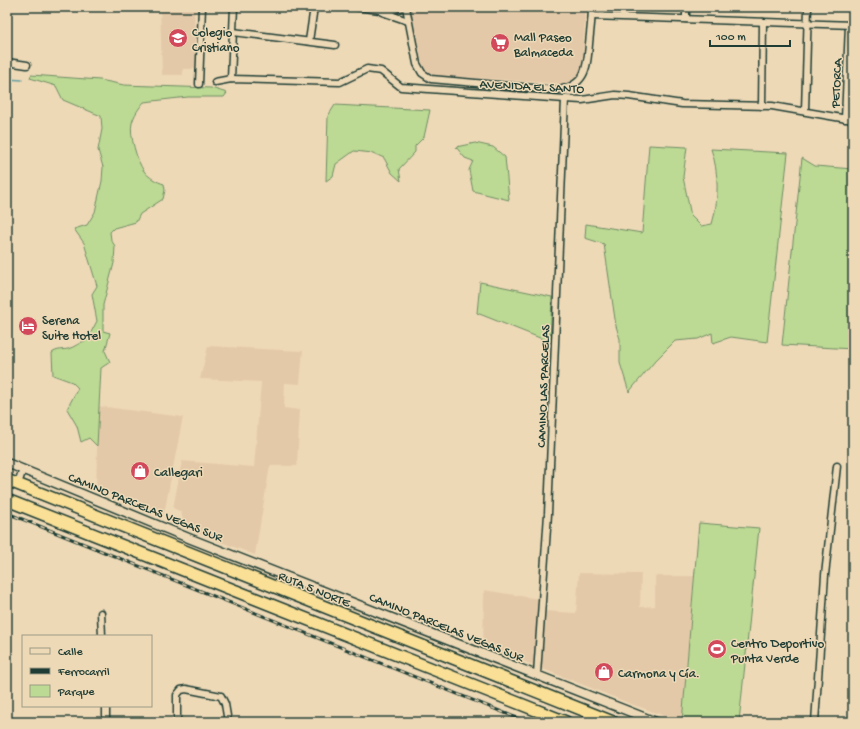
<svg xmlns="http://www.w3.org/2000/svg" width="860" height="729" viewBox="0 0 860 729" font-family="'Gochi Hand',sans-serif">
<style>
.built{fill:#e4c9a8}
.green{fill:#bcda93;stroke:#6e8c64}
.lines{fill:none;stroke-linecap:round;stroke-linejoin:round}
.stream{stroke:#629ea1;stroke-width:1.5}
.street-casing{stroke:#1f3d34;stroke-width:9}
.secondary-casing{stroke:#1f3d34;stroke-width:11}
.highway-casing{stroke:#1f3d34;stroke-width:14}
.street{stroke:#eed9b7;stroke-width:6}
.secondary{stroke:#eed9b7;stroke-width:8}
.highway{stroke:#fadf96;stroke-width:11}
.rail-casing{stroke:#1f3d34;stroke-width:3}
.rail{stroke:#eed9b7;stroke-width:1.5;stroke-dasharray:4.5;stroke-linecap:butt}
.labels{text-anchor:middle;stroke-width:3;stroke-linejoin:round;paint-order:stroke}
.poi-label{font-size:13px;fill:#1f3d34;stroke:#eed9b7;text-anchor:start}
.street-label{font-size:13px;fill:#1f3d34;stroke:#eed9b7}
</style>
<rect width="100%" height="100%" fill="#eed9b7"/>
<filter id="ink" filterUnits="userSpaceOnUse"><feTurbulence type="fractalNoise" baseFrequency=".025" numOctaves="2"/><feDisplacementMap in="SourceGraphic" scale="8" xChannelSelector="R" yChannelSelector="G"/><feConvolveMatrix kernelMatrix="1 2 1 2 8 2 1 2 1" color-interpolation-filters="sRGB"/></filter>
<g filter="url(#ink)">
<g class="built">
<polygon points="160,7 194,7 196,69 183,69 183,75 162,75"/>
<polygon points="410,7 586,7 582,68 579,76 564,84 440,76 430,74 423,68"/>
<polygon points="596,7 647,7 647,15 596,14"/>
<polygon points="208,346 303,351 300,384 285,383 284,408 300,410 297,466 270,466 255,555 185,528 181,512 173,508 182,461 254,467 261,382 200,379"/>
<polygon points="98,406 183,417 164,514 96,490"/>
<polygon points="579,573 641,574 640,607 655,606 655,576 694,576 682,722 631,704 483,645 484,590 545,600 545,611 576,613"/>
</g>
<g class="green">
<path d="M31 75 100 80 124 85 211 88 227 93 224 97H188L144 102C139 108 134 115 132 123 129 134 137 162 144 171 148 177 157 182 164 184L165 190 163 199 140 214 136 222 114 228 110 232 111 240 115 246 114 263 103 305V331L110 333 105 351 110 362 101 368 97 446 89 438 81 442 77 426 67 409 78 388 72 382 53 375 52 353C57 349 63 350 68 349 75 347 80 342 87 340L97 321 92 294 97 286 84 243 74 229 87 225 95 212 102 181 103 167 98 150 102 129 101 116 63 100 56 86 30 78Z"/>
<polygon points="335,105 430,110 424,137 415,146 415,152 399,169 401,181 392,173 384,158 373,153 354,151 336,164 333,176 326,181 328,116"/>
<polygon points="475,143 493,147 505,157 509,200 473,191 469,170 473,161 465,158 456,147"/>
<path d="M649 145 687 147 683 177 691 216 701 226 712 224C719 201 719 171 711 149L788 153 767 342 731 337 713 343 712 333 698 339 675 341 655 361 629 392 620 363V339L616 326 604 244 585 238 586 224 642 233Z"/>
<polygon points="802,158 815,166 853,169 853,328 850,337 853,349 782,345"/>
<polygon points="480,282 552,297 550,342 477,313"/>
<polygon points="699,523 759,528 739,722 682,722"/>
</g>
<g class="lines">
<polyline class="stream" points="7,79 22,80"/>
<g class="street-casing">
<g id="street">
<polyline points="357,7 387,11 404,7"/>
<path d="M406 7 417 64 422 73 431 79 555 90C585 87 587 70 589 44 590 32 592 19 592 7"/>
<polyline points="382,12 408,21"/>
<polyline points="592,16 853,25"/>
<polyline points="686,19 686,7"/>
<polyline points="233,32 335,45"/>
<polyline points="309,41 314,7"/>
<polyline points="7,62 27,65"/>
<polyline points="231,79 234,7"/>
<polyline points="215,82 231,79 340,82 367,69 381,71 401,87 565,99 582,100 615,95 629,96 682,104 772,106 853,120"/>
<polyline points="199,84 202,7"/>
<polyline points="762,106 763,22"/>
<polyline points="805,111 808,7"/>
<polyline points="845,119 849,25"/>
<polyline points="18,484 23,469"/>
<polyline points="101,613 102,636"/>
<polyline points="537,674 548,514 565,99"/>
<polyline points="106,706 106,722"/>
<polyline points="177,722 177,695 181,690 186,689 221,696 225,704 228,722"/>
<polyline points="815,722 825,575 837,466"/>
</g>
</g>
<g class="secondary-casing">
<polyline id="secondary" points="7,463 191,539 656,722"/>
</g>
<g class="highway-casing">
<g id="highway">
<polyline points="7,480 613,722"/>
<polyline points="7,500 566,722"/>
</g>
</g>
<use href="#street" class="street"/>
<use href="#secondary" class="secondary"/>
<use href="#highway" class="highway"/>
<g class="rail-casing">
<polyline id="rail" points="7,513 527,722"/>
</g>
<use href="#rail" class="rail"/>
</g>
</g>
<defs>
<g id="school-disc" transform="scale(1)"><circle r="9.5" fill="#d1495b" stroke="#eed9b7"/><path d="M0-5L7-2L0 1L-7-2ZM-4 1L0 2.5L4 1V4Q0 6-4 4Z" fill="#fff"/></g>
<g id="supermarket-disc" transform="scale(1)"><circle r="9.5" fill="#d1495b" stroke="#eed9b7"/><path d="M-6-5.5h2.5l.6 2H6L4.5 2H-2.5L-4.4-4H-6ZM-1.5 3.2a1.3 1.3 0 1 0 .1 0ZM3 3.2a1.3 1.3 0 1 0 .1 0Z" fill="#fff"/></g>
<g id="hotel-disc" transform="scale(1)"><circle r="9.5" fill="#d1495b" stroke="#eed9b7"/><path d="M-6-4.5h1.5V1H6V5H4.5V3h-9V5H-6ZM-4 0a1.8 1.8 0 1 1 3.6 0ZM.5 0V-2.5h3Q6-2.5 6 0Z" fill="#fff"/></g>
<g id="shop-disc" transform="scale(1)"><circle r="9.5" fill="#d1495b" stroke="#eed9b7"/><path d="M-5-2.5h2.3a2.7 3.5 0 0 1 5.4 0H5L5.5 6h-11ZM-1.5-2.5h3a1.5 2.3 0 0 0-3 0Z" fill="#fff"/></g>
<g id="stadium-disc" transform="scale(1)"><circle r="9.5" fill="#d1495b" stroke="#eed9b7"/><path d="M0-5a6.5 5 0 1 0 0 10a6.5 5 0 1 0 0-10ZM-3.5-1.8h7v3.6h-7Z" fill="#fff"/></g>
</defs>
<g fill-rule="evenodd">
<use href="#school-disc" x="178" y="38"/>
<use href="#supermarket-disc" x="500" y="43"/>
<use href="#hotel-disc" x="28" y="326"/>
<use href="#shop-disc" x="140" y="471"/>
<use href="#stadium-disc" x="717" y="649"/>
<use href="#shop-disc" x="604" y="672"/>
</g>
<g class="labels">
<g class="poi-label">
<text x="192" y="36">Colegio<tspan x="192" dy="15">Cristiano</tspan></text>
<text x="514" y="41">Mall Paseo<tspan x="514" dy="15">Balmaceda</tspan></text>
<text x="42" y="324">Serena<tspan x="42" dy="15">Suite Hotel</tspan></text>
<text x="154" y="476">Callegari</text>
<text x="731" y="647">Centro Deportivo<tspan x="731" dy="15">Punta Verde</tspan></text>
<text x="618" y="677">Carmona y Cía.</text>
</g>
<g class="street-label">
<text transform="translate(835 83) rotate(-87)" y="5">PETORCA</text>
<text transform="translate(532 85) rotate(3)" y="5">AVENIDA EL SANTO</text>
<text transform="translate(542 386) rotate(-88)" y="5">CAMINO LAS PARCELAS</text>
<text transform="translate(146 506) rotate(22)" y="5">CAMINO PARCELAS VEGAS SUR</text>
<text transform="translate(315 588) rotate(22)" y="5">RUTA 5 NORTE</text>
<text transform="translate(447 626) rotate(22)" y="5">CAMINO PARCELAS VEGAS SUR</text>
</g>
</g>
<rect width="860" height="729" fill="none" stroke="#eed9b7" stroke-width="24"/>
<rect x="12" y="12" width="836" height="705" fill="none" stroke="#1f3d34" stroke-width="1.5" filter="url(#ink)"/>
<rect x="22" y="635" width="130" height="72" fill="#eed9b7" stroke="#9b9b83"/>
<rect x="30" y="648" width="20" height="6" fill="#eed9b7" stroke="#9b9b83"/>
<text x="58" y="655" font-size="12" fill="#1f3d34">Calle</text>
<rect x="30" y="668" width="20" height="6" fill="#1f3d34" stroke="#9b9b83"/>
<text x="58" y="675" font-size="12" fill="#1f3d34">Ferrocarril</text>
<rect x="30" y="685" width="20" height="12" fill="#bcda93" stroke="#9b9b83"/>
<text x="58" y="695" font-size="12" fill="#1f3d34">Parque</text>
<path d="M710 40v6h80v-6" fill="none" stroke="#1f3d34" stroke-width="2"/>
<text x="716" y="40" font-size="12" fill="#1f3d34" stroke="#eed9b7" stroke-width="3" paint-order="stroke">100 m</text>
</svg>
